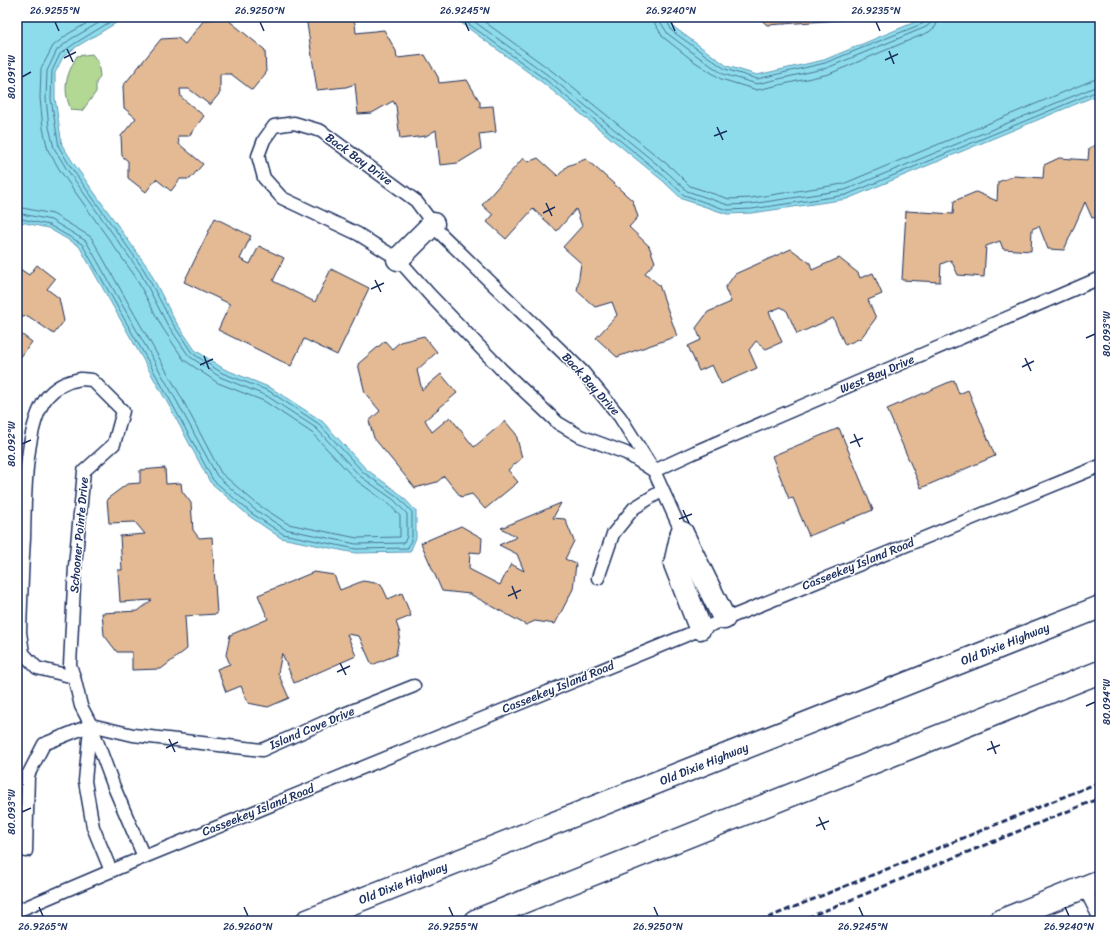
<svg xmlns="http://www.w3.org/2000/svg" width="1117" height="938" viewBox="0 0 1117 938" font-family="Sriracha,sans-serif">
<style>
.green{fill:#b3d893;stroke:#678478}
.water{fill:#8ddceb;stroke:#5f97b3}
.lines{fill:none;stroke-linecap:round;stroke-linejoin:round}
.shore{stroke:#497496;stroke-width:1}
.building{fill:#e3ba93;stroke:#1b2f5e}
.lane-casing{stroke:#1b2f5e;stroke-width:15}
.street-casing{stroke:#1b2f5e;stroke-width:25}
.secondary-casing{stroke:#1b2f5e;stroke-width:25}
.lane{stroke:#fff;stroke-width:12}
.street{stroke:#fff;stroke-width:22}
.secondary{stroke:#fff;stroke-width:22}
.rail{stroke:#1b2f5e;stroke-width:3;stroke-dasharray:6 3;stroke-linecap:butt}
.ticks{fill:none;stroke:#1b2f5e;stroke-width:1.5}
.labels{text-anchor:middle;stroke-width:3;stroke-linejoin:round;paint-order:stroke}
.street-label{font-size:12px;fill:#1b2f5e;stroke:#fff}
.neatline{fill:none;stroke:#1b2f5e;stroke-width:1.5}
.ticks-label{font-size:10px;text-anchor:middle;fill:#1b2f5e}
</style>
<rect width="100%" height="100%" fill="#fff"/>
<filter id="ink" filterUnits="userSpaceOnUse"><feTurbulence type="fractalNoise" baseFrequency=".025" numOctaves="2"/><feDisplacementMap in="SourceGraphic" scale="8" xChannelSelector="R" yChannelSelector="G"/><feConvolveMatrix kernelMatrix="1 2 1 2 8 2 1 2 1" color-interpolation-filters="sRGB"/></filter>
<g filter="url(#ink)">
<path class="green" d="M92 54 98 62 100 76 96 83V92L82 111 71 110C62 88 66 76 77 56Z"/>
<g class="water">
<polygon points="17,17 126,17 76,47 63,57 55,73 55,98 62,145 74,164 148,268 174,319 195,350 224,369 271,388 322,421 366,469 400,494 416,511 416,538 410,552 355,553 281,538 249,516 210,482 167,402 79,246 48,228 17,221"/>
<polygon points="453,17 668,17 675,28 727,66 757,75 824,60 927,17 1100,17 1100,94 847,199 752,213 727,214 682,199 663,181 543,83"/>
</g>
<g class="lines">
<g class="shore">
<polyline points="459,17 546,80 666,178 684,195 727,210 752,209 846,195 1100,90"/>
<polyline points="468,17 549,76 669,174 687,191 728,205 751,204 845,190 1100,85"/>
<polyline points="478,17 552,71 673,169 690,186 729,199 751,198 843,184 1093,80 1100,79"/>
<polyline points="654,17 655,24 663,37 692,60 721,79 757,90 829,74 929,32 936,26 938,17"/>
<polyline points="660,17 661,23 668,34 696,55 723,74 757,84 827,68 926,27 931,23 932,17"/>
<polyline points="665,17 672,31 725,69 757,79 825,63 924,23 927,17"/>
<polyline points="17,207 53,214 91,237 180,395 221,473 257,504 288,524 357,538 400,537 400,516 390,505 356,480 312,433 264,401 218,383 184,360 162,327 135,276 61,172 48,150 43,128 40,98 41,69 53,46 68,34 98,17"/>
<polyline points="17,213 51,220 86,241 175,398 217,476 254,509 285,529 356,544 404,543 407,536 407,514 394,500 360,476 316,428 267,396 220,377 189,356 167,324 140,272 66,168 54,148 49,127 46,98 47,71 57,50 71,39 109,17"/>
<polyline points="17,218 49,225 82,244 170,400 213,480 251,513 283,534 356,549 408,548 412,537 412,512 398,497 363,472 319,424 269,391 222,373 192,353 171,321 144,270 70,166 59,147 51,99 52,71 60,54 74,44 118,17"/>
</g>
</g>
<g class="building">
<polygon points="306,17 351,17 355,23 356,33 384,30 396,51 397,58 425,55 438,77 439,83 467,80 480,102 480,107 493,106 496,132 479,134 481,149 458,163 440,165 436,130 426,136 400,139 396,106 393,101 372,113 358,114 355,84 346,87 317,90"/>
<polygon points="758,17 841,17 842,20 767,25"/>
<polygon points="227,19 265,50 266,73 252,90 231,74 220,74 220,93 210,105 189,89 180,89 181,97 204,116 189,136 178,136 179,144 203,164 190,179 180,179 171,191 156,179 146,192 128,178 128,161 122,156 121,136 136,118 124,108 123,86 161,39 178,38 185,44 204,20"/>
<polygon points="1100,143 1100,217 1092,218 1085,202 1064,250 1048,249 1039,226 1032,229 1031,251 1003,249 1000,241 986,246 984,277 958,275 951,260 941,264 940,282 902,280 906,211 953,214 954,201 976,192 997,201 998,182 1014,176 1043,178 1044,165 1059,158 1088,160 1089,148"/>
<polygon points="523,158 528,162 538,158 558,176 567,166 586,159 633,201 638,217 629,227 649,246 655,262 645,273 659,285 677,336 617,357 596,338 617,315 612,302 595,307 577,291 581,263 563,247 582,226 576,209 557,231 533,209 506,239 487,222 493,215 482,205"/>
<polygon points="215,218 251,236 240,259 250,264 259,246 284,258 273,281 315,302 331,269 369,288 337,355 304,339 291,366 218,330 230,304 184,282"/>
<polygon points="791,249 810,263 812,270 839,258 858,273 860,278 873,273 882,294 868,300 876,318 861,338 845,345 833,318 797,334 787,311 781,307 769,312 782,342 766,349 756,341 749,350 757,368 721,384 712,365 699,371 688,346 701,340 696,328 708,312 731,302 725,288 735,274"/>
<polygon points="37,265 55,279 47,289 59,298 64,321 54,334 28,316 17,318 17,267 29,275"/>
<polygon points="17,331 32,342 17,362"/>
<polygon points="424,336 437,352 417,370 422,390 441,374 457,393 425,420 432,432 450,417 474,447 505,421 516,434 522,458 508,470 518,482 485,509 472,494 461,497 444,476 437,482 415,488 374,438 369,421 380,411 365,393 358,364 385,341 392,349 400,342"/>
<polygon points="954,380 959,394 968,390 995,456 921,488 887,409"/>
<polygon points="839,428 873,510 809,536 793,498 789,499 772,456"/>
<polygon points="165,468 166,484 181,483 182,491 191,503 193,530 199,538 212,537 217,614 185,616 187,649 161,669 132,670 132,652 117,652 104,635 102,613 138,611 152,600 120,602 118,570 122,570 120,536 145,534 135,522 109,523 107,499 127,484 140,483 140,470"/>
<polygon points="561,503 553,518 565,519 574,541 565,559 576,564 573,589 555,624 535,621 526,625 470,594 442,591 421,543 461,526 482,538 481,553 470,552 469,569 500,585 511,564 524,571 517,554 499,545 517,537 501,528"/>
<polygon points="314,572 334,575 340,590 363,581 381,584 388,599 402,593 411,616 396,622 400,633 396,655 372,665 359,636 347,634 356,656 294,683 282,653 278,673 289,698 268,707 248,703 241,686 226,692 217,669 230,664 226,655 230,635 268,619 258,595"/>
</g>
<g class="lines">
<g class="lane-casing">
<g id="lane">
<path d="M81 379 92 380 123 411 114 444 84 471 75 566 70 665 74 677 37 668 23 653 20 632C21 601 22 569 24 538 25 501 24 426 47 397 56 386 68 381 81 379Z"/>
<polyline points="682,533 654,471 620,417 583,372 439,232 416,201 321,131 294,123 274,126 264,140 258,156 264,178 282,198 358,234 398,259 430,295 501,369 558,423 580,436 626,453 654,471 695,452 1100,278"/>
<polyline points="598,578 613,534 634,508 663,490"/>
<polyline points="74,677 81,706 91,725 114,787 144,857"/>
<polyline points="90,728 85,781 93,827 111,871"/>
<polyline points="26,851 28,775 44,744 91,725 133,735 262,750 334,718 414,686"/>
<polyline points="1084,887 1100,919"/>
<polyline points="17,911 144,857 1100,466"/>
</g>
</g>
<g class="street-casing">
<g id="street">
<polyline points="398,259 433,224"/>
<polyline points="682,533 675,564 700,628"/>
<polyline points="682,533 724,618"/>
</g>
</g>
<g class="secondary-casing">
<g id="secondary">
<polyline points="307,921 1100,607"/>
<polyline points="475,921 1100,672"/>
<polyline points="1000,921 1100,881"/>
</g>
</g>
<use href="#lane" class="lane"/>
<use href="#street" class="street"/>
<use href="#secondary" class="secondary"/>
<g class="rail">
<polyline points="760,921 1100,782"/>
<polyline points="799,921 1100,798"/>
</g>
</g>
</g>
<path class="ticks" d="M55 22 59 31M260 22 264 31M465 22 469 31M671 22 675 31M876 22 880 31M67 49 73 62M889 51 894 64M64 58 76 52M885 60 898 54M22 77 31 72M717 127 723 140M714 136 727 131M546 203 552 216M543 213 555 207M375 280 381 292M371 289 384 283M1086 338 1095 334M204 356 209 369M1025 358 1031 371M200 365 213 359M1022 367 1034 361M854 434 860 447M850 443 863 438M22 444 31 440M683 510 689 523M679 519 692 514M512 586 517 599M508 596 521 590M340 663 346 675M337 672 350 666M1086 706 1095 702M169 739 175 752M991 741 996 754M166 748 178 742M987 750 1000 745M22 812 31 808M819 817 825 830M816 826 829 821M39 907 43 916M244 907 248 916M449 907 453 916M654 907 658 916M859 907 863 916M1065 907 1069 916"/>
<g class="labels">
<g class="street-label">
<text transform="translate(359 159) rotate(36)" y="4">Back Bay Drive</text>
<text transform="translate(877 374) rotate(-23)" y="4">West Bay Drive</text>
<text transform="translate(591 384) rotate(48)" y="4">Back Bay Drive</text>
<text transform="translate(79 535) rotate(-85)" y="4">Schooner Pointe Drive</text>
<text transform="translate(858 564) rotate(-22)" y="4">Casseekey Island Road</text>
<text transform="translate(1005 644) rotate(-22)" y="4">Old Dixie Highway</text>
<text transform="translate(558 687) rotate(-22)" y="4">Casseekey Island Road</text>
<text transform="translate(312 728) rotate(-23)" y="4">Island Cove Drive</text>
<text transform="translate(704 764) rotate(-22)" y="4">Old Dixie Highway</text>
<text transform="translate(258 810) rotate(-22)" y="4">Casseekey Island Road</text>
<text transform="translate(403 883) rotate(-22)" y="4">Old Dixie Highway</text>
</g>
</g>
<rect width="1117" height="938" fill="none" stroke="#fff" stroke-width="44"/>
<rect x="22" y="22" width="1073" height="894" class="neatline"/>
<g class="ticks-label">
<text x="55" y="14">26.9255°N</text>
<text x="260" y="14">26.9250°N</text>
<text x="465" y="14">26.9245°N</text>
<text x="671" y="14">26.9240°N</text>
<text x="876" y="14">26.9235°N</text>
<text transform="translate(11 77) rotate(-90)" y="4">80.091°W</text>
<text transform="translate(1106 334) rotate(-90)" y="4">80.093°W</text>
<text transform="translate(11 444) rotate(-90)" y="4">80.092°W</text>
<text transform="translate(1106 702) rotate(-90)" y="4">80.094°W</text>
<text transform="translate(11 812) rotate(-90)" y="4">80.093°W</text>
<text x="43" y="930">26.9265°N</text>
<text x="248" y="930">26.9260°N</text>
<text x="453" y="930">26.9255°N</text>
<text x="658" y="930">26.9250°N</text>
<text x="863" y="930">26.9245°N</text>
<text x="1069" y="930">26.9240°N</text>
</g>
</svg>
